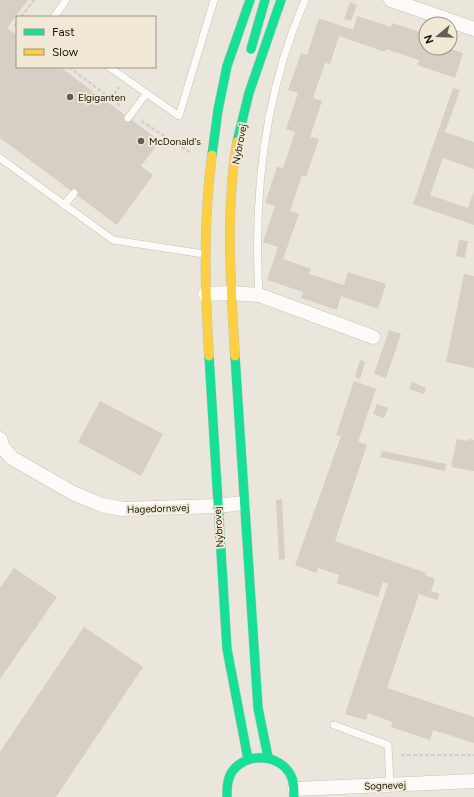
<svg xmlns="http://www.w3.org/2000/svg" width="474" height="797" viewBox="0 0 474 797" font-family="Figtree,sans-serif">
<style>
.building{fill:#d7cec6}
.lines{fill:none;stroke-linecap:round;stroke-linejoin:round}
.lane-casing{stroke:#c7c3ba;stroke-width:8}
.street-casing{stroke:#c7c3ba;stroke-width:15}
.fast-casing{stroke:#c7c3ba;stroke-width:10}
.slow-casing{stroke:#c7c3ba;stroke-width:10}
.path{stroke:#d2d0cd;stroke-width:2.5;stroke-dasharray:4 2;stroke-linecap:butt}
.lane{stroke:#fcfbfa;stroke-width:7}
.street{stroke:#fcfbfa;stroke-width:14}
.fast{stroke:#16e098;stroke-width:9}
.slow{stroke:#ffcf43;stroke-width:9}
.poi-dot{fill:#625e56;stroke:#f1e9d5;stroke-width:1.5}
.labels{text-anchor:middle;stroke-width:4;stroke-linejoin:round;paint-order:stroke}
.poi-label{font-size:10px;fill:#18150e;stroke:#f1e9d5;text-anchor:start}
.street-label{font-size:10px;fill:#18150e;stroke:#f1e9d5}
</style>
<rect width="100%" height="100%" fill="#ebe6db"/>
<g class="building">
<polygon points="0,0 28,0 7,28 17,35 17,67 60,67 160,141 141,166 153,175 117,225 0,138"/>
<polygon points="350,2 357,5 351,21 344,19"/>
<polygon points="357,16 391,27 392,23 426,34 426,48 448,48 463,53 455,78 417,65 419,60 386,49 385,52 339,36 330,64 325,63 313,98 322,101 310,137 319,139 306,177 302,175 290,211 299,214 283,259 311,269 309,274 344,285 348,272 386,284 378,309 341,296 337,310 301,298 303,292 267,280 278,247 263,242 275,206 265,203 277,167 283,168 295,132 286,129 298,93 288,90 301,53 307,55 319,18 353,30"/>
<polygon points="453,88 460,90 445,132 474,142 474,169 443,158 430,195 468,208 474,191 474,225 413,204"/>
<polygon points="459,240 468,241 465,258 456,256"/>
<polygon points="464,274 474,276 474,368 446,362"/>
<polygon points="389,330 401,334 386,378 374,374"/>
<polygon points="360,360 365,362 360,379 355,377"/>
<polygon points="354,381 376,389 358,442 367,445 335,541 426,573 425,575 435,579 431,591 440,594 437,600 419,594 387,688 474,717 474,743 433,730 430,740 391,727 392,722 368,713 366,720 345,714 388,584 383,582 378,597 337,583 339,575 318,568 316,573 295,565 341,436 336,435"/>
<polygon points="412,382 426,388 424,394 409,389"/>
<polygon points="100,401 163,434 141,476 78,442"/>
<polygon points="377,404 388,408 384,418 373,414"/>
<polygon points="457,439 468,441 469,439 474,440 474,471 451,467"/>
<polygon points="382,451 446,464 445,471 380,457"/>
<polygon points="282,499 285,559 279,560 276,500"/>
<polygon points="14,568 57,597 0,679 0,588"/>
<polygon points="84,627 143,667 56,797 0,797 0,752"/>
</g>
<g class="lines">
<g class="lane-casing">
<g id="lane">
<polyline points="54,17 66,0"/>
<polyline points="109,67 179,116 214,0"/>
<polyline points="128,118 146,94"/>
<polyline points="0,158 113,240 204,254"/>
<polyline points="64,205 74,193"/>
<path d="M259 295C253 194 264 94 305 0"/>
<polyline points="334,725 388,745 390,784"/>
</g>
</g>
<g class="street-casing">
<g id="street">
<polyline points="391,0 474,29"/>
<polyline points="205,294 231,293 259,295 373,337"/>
<polyline points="0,439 3,448 12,458 73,493 102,505 123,509 217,506 243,503"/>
<polyline points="295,789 474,781"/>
</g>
</g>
<g class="fast-casing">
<g id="fast">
<polyline points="251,49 265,0"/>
<polyline points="237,142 249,93 281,0"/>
<polyline points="212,155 218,110 227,66 250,0"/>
<polyline points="209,356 227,649 248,759"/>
<polyline points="235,356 258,708 268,757"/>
<path d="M227 797C227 787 227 776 235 768 252 751 283 756 292 778 294 784 294 791 294 797"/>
</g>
</g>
<g class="slow-casing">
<g id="slow">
<path d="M209 356C205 289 203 222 212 155"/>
<path d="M235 356C231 286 225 212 237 142"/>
</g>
</g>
<g class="path">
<polyline points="21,17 34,0"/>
<polyline points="17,23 15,26 17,27"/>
<polyline points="69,67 122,107"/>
<polyline points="108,97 109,103"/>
<polyline points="111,99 119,87"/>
<polyline points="141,121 191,153"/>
<polyline points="401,755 474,755"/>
</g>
<use href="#lane" class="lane"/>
<use href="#street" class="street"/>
<use href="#fast" class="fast"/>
<use href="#slow" class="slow"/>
</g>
<g class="poi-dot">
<circle cx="70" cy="97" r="4"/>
<circle cx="141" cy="141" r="4"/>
</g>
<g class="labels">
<g class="poi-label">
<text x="78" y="101">Elgiganten</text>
<text x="149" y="145">McDonald's</text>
</g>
<g class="street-label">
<text transform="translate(239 144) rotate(-79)" y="4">Nybrovej</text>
<text transform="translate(158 508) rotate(-2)" y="4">Hagedornsvej</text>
<text transform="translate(218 527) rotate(-94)" y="4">Nybrovej</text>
<text transform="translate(385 785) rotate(-2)" y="4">Sognevej</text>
</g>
</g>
<rect x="16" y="16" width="140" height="52" fill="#f1e9d5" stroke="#9a9485"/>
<rect x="24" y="29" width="20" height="6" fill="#16e098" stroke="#9a9485"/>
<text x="52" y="36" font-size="12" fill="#18150e">Fast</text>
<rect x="24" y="49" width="20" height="6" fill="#ffcf43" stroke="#9a9485"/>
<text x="52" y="56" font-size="12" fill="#18150e">Slow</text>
<g transform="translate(438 36) rotate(251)"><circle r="19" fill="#f1e9d5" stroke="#9a9485"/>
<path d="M0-3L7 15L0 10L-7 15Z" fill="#625e56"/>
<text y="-6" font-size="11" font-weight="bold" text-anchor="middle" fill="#18150e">N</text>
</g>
</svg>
